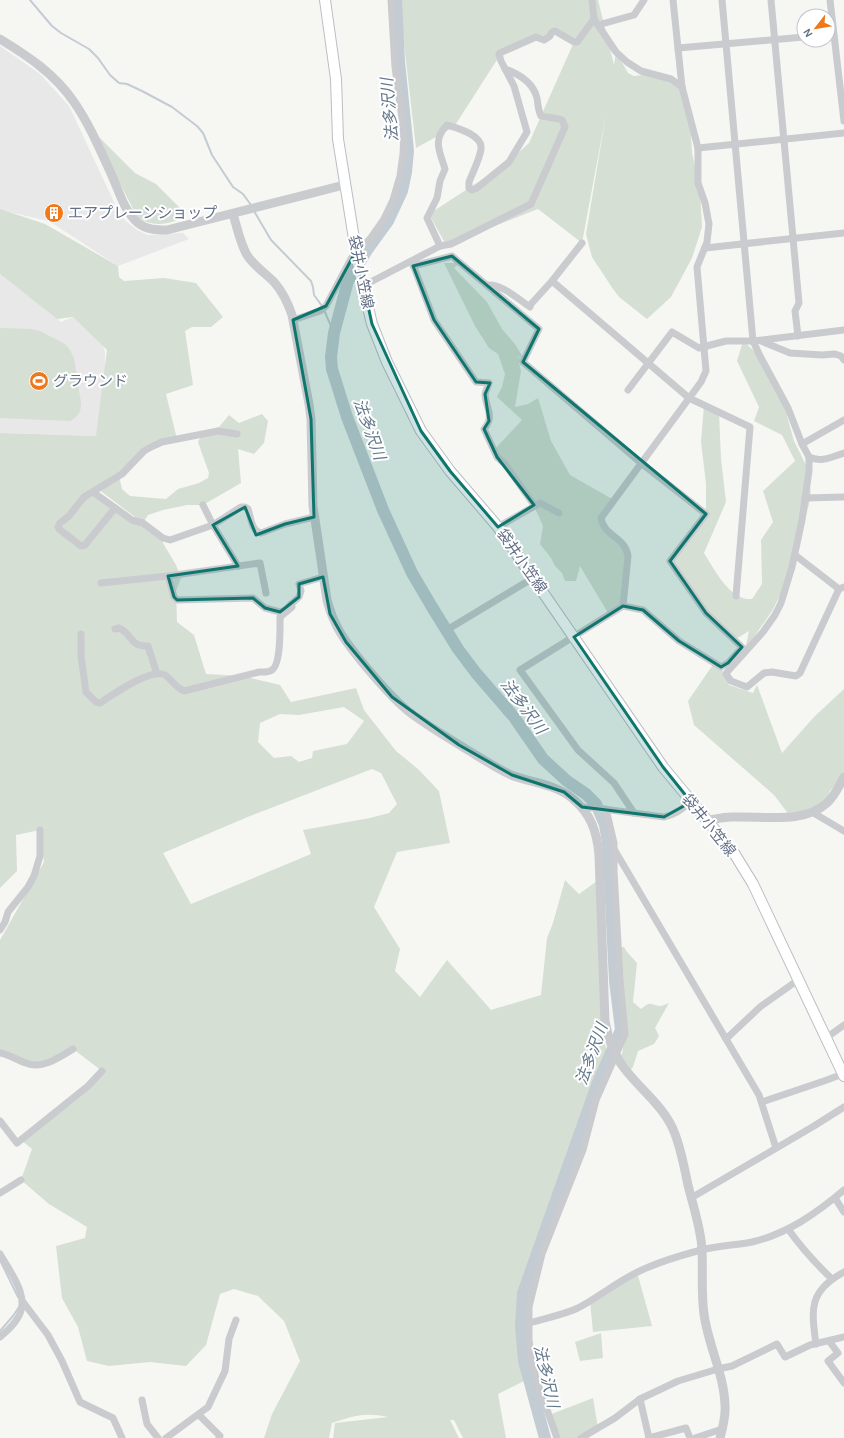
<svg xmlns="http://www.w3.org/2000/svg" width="844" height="1438" viewBox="0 0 844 1438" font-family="Karla,'Noto Sans JP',sans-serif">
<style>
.built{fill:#e7e8e7}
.green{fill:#d6dfd4;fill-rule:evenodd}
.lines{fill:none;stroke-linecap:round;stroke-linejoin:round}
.stream{stroke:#c4ccd3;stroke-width:2}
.river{stroke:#c4ccd3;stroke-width:12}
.secondary-casing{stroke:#bbbec4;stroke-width:12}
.minor{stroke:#c9cbcf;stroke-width:7}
.tertiary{stroke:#c9cbcf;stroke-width:9}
.secondary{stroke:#fff;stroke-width:10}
.marked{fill:#0f766e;fill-opacity:0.2;stroke:#0f766e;stroke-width:3;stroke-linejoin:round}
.labels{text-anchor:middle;stroke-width:4;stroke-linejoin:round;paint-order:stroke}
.poi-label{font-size:15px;fill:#647087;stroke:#fff;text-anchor:start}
.street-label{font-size:15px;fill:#647087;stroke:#fff}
.water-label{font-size:16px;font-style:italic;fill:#64798b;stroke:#fff}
</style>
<rect width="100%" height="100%" fill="#f6f7f3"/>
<g class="built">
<polygon points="0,46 40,74 69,106 120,215 127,222 137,230 148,235 183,233 189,239 118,266 49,221 0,210"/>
<polygon points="0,274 61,322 73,317 103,346 105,352 105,429 96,436 0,433"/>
</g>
<g class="green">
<polygon points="399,0 598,0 614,65 616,52 628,73 634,76 653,74 671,79 683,93 690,119 692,153 700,188 702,227 692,258 671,297 647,319 619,297 613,289 592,257 586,234 606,114 582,243 538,209 446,245 429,214 506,164 529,143 574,42 555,31 502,52 454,127 416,148"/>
<path d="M99 137 135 173 156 184 186 214C174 225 151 228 138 217 134 213 132 206 129 201 118 180 108 159 99 137Z"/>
<path d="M0 209 45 224 118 266 119 277 124 281 164 278 196 283 223 317 211 327H192L185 331 193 385 166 394 177 439 151 447 119 476 122 489 130 496 166 499 178 489 199 483 208 478 209 473 198 442 202 434 219 427 229 415 239 423 262 414 268 421 264 443 254 454 238 449 241 483 203 505H187L163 510 148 515 143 523 98 489 94 492 163 538V543L176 565 181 578 176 591 177 622 194 635 206 674 243 676 280 685 291 702 356 688 364 710 396 751 418 769 439 791 450 843 397 852 374 907 400 949 395 971 420 997 447 960 491 1010 541 995 547 938 553 923 565 880 579 894 597 881 602 969 603 1036 609 1059 568 1192 560 1198 535 1268 525 1328 520 1333 519 1355 524 1381 498 1394 506 1438H463L454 1420H450L459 1438H333L335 1423 388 1417C366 1412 353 1416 332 1423L329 1438H264L272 1414 300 1361 284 1321 258 1296 234 1289 220 1294 206 1345 186 1366 150 1362 109 1366 87 1361 78 1327 62 1298 56 1246 85 1238 87 1227 49 1204 21 1180 32 1149 21 1140 102 1071 73 1049 41 1064 0 1053V940L44 862 40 830 16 835 17 871 0 888V433L96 436 107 350 73 317 57 319 0 274ZM344 707 364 721 347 744 313 751 312 758 299 762 291 756 274 758 258 742 260 723 280 714 299 715ZM372 769 381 773 397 804 389 813 370 818 303 830 311 854 191 904 163 853 250 816Z"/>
<polygon points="444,263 460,263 454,268 487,302 502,329 515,344 524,359 516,356 523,360 519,363 521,371 515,407 528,404 538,398 551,441 570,475 614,500 601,518 607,531 605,535 607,533 621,541 628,556 623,606 608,613 580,566 576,581 565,581 562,573 555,566 551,558 540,544 543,526 534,506 494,450 522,420 497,397 502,387 505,374 498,354 489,348 475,326"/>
<path d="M0 328 31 329 40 331 65 344 70 350 74 358 81 403C81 413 78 416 70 421L0 418Z"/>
<path d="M743 341 760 356 782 398 794 441 809 471 811 497 789 578 772 611 745 650 749 631 734 640 702 607 670 561 706 514V484L701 442 704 405 719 412 721 459 726 502 704 553C713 567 726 593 743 598 745 599 749 599 752 599L762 584 761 540 773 522 763 491 795 461 782 435 754 421 759 407 737 361Z"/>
<polygon points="714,663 726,674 729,685 753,693 757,685 782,753 814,717 844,689 844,775 830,791 824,805 790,816 774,795 694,725 688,701"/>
<path d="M618 947H624L627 952 637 963 633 1002 641 1009C651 1001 649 1004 659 1006 662 1006 666 1004 669 1003L655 1028 659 1036 654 1044 638 1051 633 1067 630 1071 619 1054H622L624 1042 616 983Z"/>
<polygon points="637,1272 652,1326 593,1332 590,1301"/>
<polygon points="601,1333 603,1358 580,1361 575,1342"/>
<polygon points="593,1398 598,1428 581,1438 558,1438 549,1415"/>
</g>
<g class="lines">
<g class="stream">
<polyline points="30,0 52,26 61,33 89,49 98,58 110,75 119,83 127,84 142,91 172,107 197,126 203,133 212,155 233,187 243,194 251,205"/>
<polyline points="254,211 271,240 311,281 313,287 314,295 322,306"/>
<polyline points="324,310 334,333"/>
<polyline points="1,1262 18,1297"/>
<polyline points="0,1331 13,1316 19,1307"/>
</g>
<polyline class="river" points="396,0 399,61 408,151 406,172 402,191 388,221 367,250 348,281 334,333 331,357 332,369 347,417 383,510 412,573 432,607 458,649 476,673 514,717 543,759 567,781 586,794 596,804 605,825 608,843 615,981 621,1030 597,1085 523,1293 521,1326 524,1361 545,1438"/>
<g class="secondary-casing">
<polyline id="secondary" points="325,0 336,79 338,139 359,270 372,324 387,362 421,431 450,471 498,527 663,767 734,853 753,884 844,1076"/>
</g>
<g class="minor">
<polyline points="592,0 594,19 616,52 627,62 641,71 671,79 682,87"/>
<polyline points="722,0 753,341 760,356 788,408 802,444 809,457 809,471 802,520 792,567 781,603 775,615 763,632 728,671 726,674 731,681 747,687 764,673 772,672 796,676 800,673 839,589"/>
<polyline points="771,0 799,303 795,311 798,336"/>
<polyline points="830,0 844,121"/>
<polyline points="598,25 634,15 644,0"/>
<polyline points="678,48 804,37"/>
<polyline points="698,148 844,133"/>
<path d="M440 246 427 218 437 198 440 181 445 169C440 152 432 140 447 125 457 128 483 135 481 149 480 158 473 172 469 182V188L472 190 477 188 509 162 527 132 514 86 501 61 499 54 502 52 536 37 544 40 550 36 552 32 555 31 574 42H577L594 19"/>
<polyline points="705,248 844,233"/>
<path d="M412 262 434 320 476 382 489 383C488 387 485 391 485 395 486 409 495 416 484 429L497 457 505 464 534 505"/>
<polyline points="413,266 452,256 539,329 523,362 641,463 706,514 670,561 706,613 745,650"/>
<polyline points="552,281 689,398 750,427 736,596"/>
<path d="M488 285C502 284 518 299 530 307L531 304 552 281 582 243"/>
<path d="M363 286 440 246 451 244 531 204 565 127 562 120C555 117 548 118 541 116 538 110 538 104 537 98 533 82 519 74 505 69"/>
<polyline points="293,320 320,311 326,306 352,257 370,239 384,219 393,200 400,176 403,154 404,133 395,67 391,0"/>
<polyline points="761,341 790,353 822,355 835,354 841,356 844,360"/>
<polyline points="628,390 672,332 699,348 726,341 753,341 844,330"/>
<polyline points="802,444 844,420"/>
<path d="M809 457C821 463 831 457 844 453"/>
<path d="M93 492 132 520 143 523 163 538 170 540 213 525 241 507H245L248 509C251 517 251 531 261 533L285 524 314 517"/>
<polyline points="805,498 844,497"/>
<polyline points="203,505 213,525 238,566"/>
<polyline points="115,508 85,545 81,546 59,529 58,527 60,523 69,516 84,497 122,474 144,451 151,447 162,442 218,431 237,434"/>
<polyline points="498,527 540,503 559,513"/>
<polyline points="795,555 839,589 844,587"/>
<polyline points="168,576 174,597 177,600 253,598 265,608 280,612 285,610 299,597 301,591 299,584 323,577"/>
<polyline points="101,583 168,576 260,563 266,593"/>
<polyline points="623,606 643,610 679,641 721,667 728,663 738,652"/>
<polyline points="450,628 533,578"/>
<path d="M115 629 119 628C133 634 129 647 148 646L157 674"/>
<path d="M81 634V656L86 692 96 702 100 703C112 695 152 667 165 675 172 680 176 688 184 691L259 672C263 672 268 673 272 670 281 664 280 628 280 617L292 607 291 604"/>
<path d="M582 807 603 809 664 817C675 815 683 808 691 802"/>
<polyline points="812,812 844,831"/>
<path d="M634 813 614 783 578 750 520 670 623 606 628 556C625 536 604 537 601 518L701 382 706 371 697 267 707 242 709 224 705 203 698 183V148L682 87 673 0"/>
<polyline points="614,849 759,1095 776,1148"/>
<polyline points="0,930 5,922 8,912 28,887 34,876 40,856 40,830"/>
<polyline points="826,1038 844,1025"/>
<polyline points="726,1039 760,1007 798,980"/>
<path d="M0 1053C10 1055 17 1060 26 1063 42 1070 60 1057 73 1049"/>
<polyline points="762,1102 824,1081 843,1074"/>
<polyline points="0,1121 17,1143 88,1086 102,1071"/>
<polyline points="0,1193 21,1180"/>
<polyline points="691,1198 814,1126 844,1107"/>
<polyline points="835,1198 844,1212"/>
<path d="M788 1229C801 1247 816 1264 832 1279"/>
<path d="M0 1254C10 1272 32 1298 17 1319 13 1326 6 1332 0 1337"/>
<polyline points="23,1302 48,1335 62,1361 80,1402 113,1418 122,1438"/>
<path d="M529 1323C546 1318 563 1315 578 1308 601 1296 620 1279 644 1269 662 1261 682 1255 701 1250 718 1246 736 1245 752 1242 787 1234 817 1213 844 1190"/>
<polyline points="829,1341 838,1353 828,1361 844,1383"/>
<path d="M816 1344C811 1308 809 1291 844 1272"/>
<polyline points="640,1399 649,1438"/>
<polyline points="142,1400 147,1424 158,1438"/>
<polyline points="199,1415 220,1436 219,1438"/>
<polyline points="166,1438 208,1407 225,1371 229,1339 236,1320"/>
<polyline points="557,1438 536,1379 532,1360 529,1340 529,1307 542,1254 583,1150 596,1100 625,1034 620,980 614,871 614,843 606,809"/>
<polyline points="581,1438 615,1418 640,1399 678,1381 718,1369 732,1366 777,1344 785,1357 810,1345 844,1337"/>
<polyline points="649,1438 686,1428 690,1438"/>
<polyline points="695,1438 722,1429"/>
</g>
<g class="tertiary">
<path d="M0 39C28 56 55 74 74 102 90 125 101 152 113 178 120 194 125 212 138 223 147 230 157 230 167 230L344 185"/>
<path d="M233 214C237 227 240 243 247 255 254 266 265 273 274 282 282 291 288 303 292 315L309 404 311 419 313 506 327 600C334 627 345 641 362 662 376 679 391 697 408 711 426 725 447 737 466 749 481 758 496 768 511 775 532 783 556 784 573 799 591 814 597 832 599 855L605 1021C608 1038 613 1054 624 1068 640 1089 662 1105 673 1129 681 1147 684 1167 688 1185 693 1206 701 1228 702 1250 703 1271 701 1293 704 1314 708 1345 724 1374 725 1405 726 1416 723 1427 720 1438"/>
<path d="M708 821C743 809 797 830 827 803 835 796 839 786 844 777"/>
</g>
<use href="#secondary" class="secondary"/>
</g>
<path class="marked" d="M356 251 372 324 421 431 450 471 498 527 534 505 497 457 484 429 489 421 485 394 490 383 476 382 434 320 413 266 452 256 539 329 523 362 706 514 670 561 706 613 742 647 728 663 721 667 679 641 643 610 623 606 574 637 663 767 691 802 664 817 582 807 564 792 512 775 459 745 392 697 346 642 330 614 323 577 299 584V597L280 612 265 608 253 598 177 600 174 597 168 576 238 566 213 525 245 507 256 535 285 524 314 517 311 419 293 320 326 306Z"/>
<defs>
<g id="building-disc" transform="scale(1)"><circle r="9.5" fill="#f0771a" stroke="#fff"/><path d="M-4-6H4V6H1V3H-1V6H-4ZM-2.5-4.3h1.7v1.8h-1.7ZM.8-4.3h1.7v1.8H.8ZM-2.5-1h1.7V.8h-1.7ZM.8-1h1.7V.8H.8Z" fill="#fff"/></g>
<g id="stadium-disc" transform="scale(1)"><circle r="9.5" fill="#f0771a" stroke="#fff"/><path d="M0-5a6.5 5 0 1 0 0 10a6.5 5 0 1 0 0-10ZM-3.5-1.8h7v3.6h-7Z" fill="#fff"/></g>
</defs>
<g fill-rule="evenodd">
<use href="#building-disc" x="54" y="213"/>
<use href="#stadium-disc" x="39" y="381"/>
</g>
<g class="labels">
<g class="poi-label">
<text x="68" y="218">エアプレーンショップ</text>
<text x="53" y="386">グラウンド</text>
</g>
<g class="street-label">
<text transform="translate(361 272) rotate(79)" y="5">袋井小笠線</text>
<text transform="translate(522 561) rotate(55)" y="5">袋井小笠線</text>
<text transform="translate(709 825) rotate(51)" y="5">袋井小笠線</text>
</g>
<g class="water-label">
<text transform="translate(389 110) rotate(-95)" y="6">法多沢川</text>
<text transform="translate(370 429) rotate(70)" y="6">法多沢川</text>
<text transform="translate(524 706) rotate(53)" y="6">法多沢川</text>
<text transform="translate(591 1054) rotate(-70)" y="6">法多沢川</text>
<text transform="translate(547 1376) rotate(77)" y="6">法多沢川</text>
</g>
</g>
<g transform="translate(816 28) rotate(239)"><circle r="19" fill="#ffffff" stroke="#c1c6cf"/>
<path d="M0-3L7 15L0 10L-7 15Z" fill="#f0771a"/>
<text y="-6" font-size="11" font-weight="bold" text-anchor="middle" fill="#647087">N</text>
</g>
</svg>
